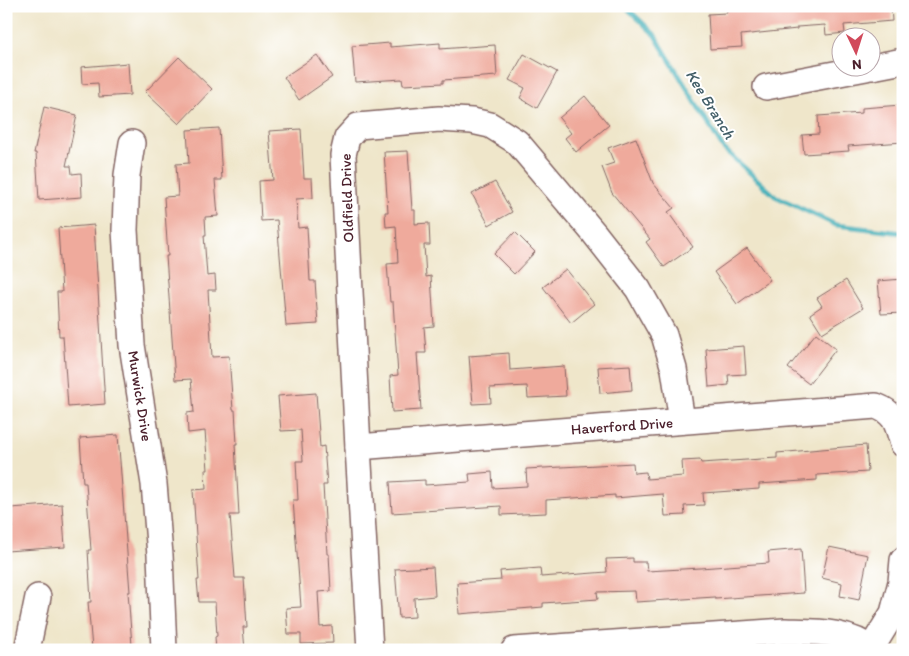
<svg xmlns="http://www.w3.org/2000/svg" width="909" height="656" viewBox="0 0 909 656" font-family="Itim,sans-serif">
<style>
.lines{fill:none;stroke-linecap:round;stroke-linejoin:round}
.stream{stroke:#38aab3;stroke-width:5}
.building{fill:#efaa9c}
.minor-casing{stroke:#846563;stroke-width:28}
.minor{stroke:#fff;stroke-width:25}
.labels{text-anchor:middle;stroke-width:4;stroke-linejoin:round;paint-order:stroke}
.street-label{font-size:15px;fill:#4a1f2b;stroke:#fff}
.water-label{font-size:16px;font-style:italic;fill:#425e68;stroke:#fff}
</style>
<rect width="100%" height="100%" fill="#fff"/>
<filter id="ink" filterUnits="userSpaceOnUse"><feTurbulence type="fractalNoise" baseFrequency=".02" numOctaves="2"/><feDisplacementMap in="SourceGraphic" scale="10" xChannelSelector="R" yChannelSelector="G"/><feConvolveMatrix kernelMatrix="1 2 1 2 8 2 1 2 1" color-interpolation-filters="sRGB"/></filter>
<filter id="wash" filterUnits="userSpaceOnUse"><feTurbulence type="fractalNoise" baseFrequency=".0096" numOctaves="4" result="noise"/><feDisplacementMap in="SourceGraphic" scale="20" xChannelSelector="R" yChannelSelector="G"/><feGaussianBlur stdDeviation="1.12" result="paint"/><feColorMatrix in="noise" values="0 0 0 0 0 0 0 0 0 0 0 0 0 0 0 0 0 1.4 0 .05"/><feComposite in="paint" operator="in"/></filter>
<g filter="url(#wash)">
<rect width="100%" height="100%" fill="#efe6ca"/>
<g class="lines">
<polyline class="stream" points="625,6 654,34 723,148 775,196 836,225 903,233"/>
</g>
<g id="blocks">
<g class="building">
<polygon points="726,6 891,6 892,21 844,25 845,33 826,35 825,25 797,27 797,29 741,35 742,47 710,49 708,14 727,13"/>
<polygon points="390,43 390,47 440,43 440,49 495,45 497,76 443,80 443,83 403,85 402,79 355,82 352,46"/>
<polygon points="524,54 557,72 537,108 520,98 525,88 509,80"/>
<polygon points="317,55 332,77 299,100 284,77"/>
<polygon points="179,57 212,89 179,124 145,92"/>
<polygon points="128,63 130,95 99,97 98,83 82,84 81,67"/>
<polygon points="585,96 609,125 576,152 565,138 571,133 559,118"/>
<polygon points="901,105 903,142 848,146 849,151 804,154 802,135 819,134 818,116 862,113 862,108"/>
<polygon points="44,107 77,115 66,166 71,166 72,174 81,173 82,197 39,200 36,153 34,153"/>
<polygon points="219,128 222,180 215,180 218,216 205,217 206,235 204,235 207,276 215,275 216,290 208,290 212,357 229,356 233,410 235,410 237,444 235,444 239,515 230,515 235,578 244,578 247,627 243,627 245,650 216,650 215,637 217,636 215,602 199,602 197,580 199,580 193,490 206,489 205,470 208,470 205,431 188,433 187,413 194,412 191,379 175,380 166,256 168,256 164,197 178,196 176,164 189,163 187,130"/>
<polygon points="301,129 304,178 312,178 313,198 296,199 298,228 307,227 310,281 315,281 318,324 286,326 277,220 261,221 259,181 273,180 269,131"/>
<polygon points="636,138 653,183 674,208 668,212 693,247 664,267 646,242 650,239 612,193 602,167 614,163 608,148"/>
<polygon points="408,151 412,210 415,210 415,224 429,223 430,245 424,245 426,277 431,276 434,326 424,327 426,353 417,353 421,410 392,412 390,376 398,375 393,302 390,302 387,264 398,263 396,226 386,227 385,212 388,212 384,152"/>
<polygon points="495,182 512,212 489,225 472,194"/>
<polygon points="94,225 105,404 68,407 63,336 59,336 57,292 62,292 58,228"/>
<polygon points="515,232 535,252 514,274 494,254"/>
<polygon points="747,248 770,280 737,304 714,272"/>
<polygon points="566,269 594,304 571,323 543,287"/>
<polygon points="903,279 903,313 881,314 878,281"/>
<polygon points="846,280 863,308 822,333 810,314 822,306 817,298"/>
<polygon points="816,333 836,349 809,384 788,368"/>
<polygon points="744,346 746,374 728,375 729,385 709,387 706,349"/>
<polygon points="509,353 510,370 564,366 566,396 528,398 527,386 490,388 491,403 473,404 469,356"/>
<polygon points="630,365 632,390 600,393 598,367"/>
<polygon points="316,393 320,447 324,446 327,485 323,485 327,554 329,554 331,591 318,592 320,627 332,626 333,643 301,644 301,634 288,634 286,608 301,607 293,500 298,500 296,461 303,461 301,430 281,431 278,396"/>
<polygon points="118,435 130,592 128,592 132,646 92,649 88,602 91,602 88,550 91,550 86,483 83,483 80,438"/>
<polygon points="866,445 868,472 817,475 817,480 759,484 759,489 703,493 704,505 684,506 685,515 665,516 663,494 615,498 615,495 546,500 546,513 501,515 501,506 392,513 390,482 425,480 425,485 470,482 469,474 492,472 493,488 527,486 526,469 633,463 634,473 646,472 647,479 683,476 682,461 700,460 701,463 777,458 777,453"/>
<polygon points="62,504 65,547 6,551 6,528 12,528 11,508"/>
<polygon points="829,547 868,555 859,600 840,596 842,583 822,578"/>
<polygon points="801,549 804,593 715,599 715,597 636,602 635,591 597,592 598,599 543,603 543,607 459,614 457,583 501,580 500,571 540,568 541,577 607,572 606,559 633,558 633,562 646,562 647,571 700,568 769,563 768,552"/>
<polygon points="433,567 435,596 414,598 415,617 399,618 395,569"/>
</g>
</g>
</g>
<g filter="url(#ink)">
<use href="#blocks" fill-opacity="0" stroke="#846563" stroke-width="1"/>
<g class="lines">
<g class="minor-casing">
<g id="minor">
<polyline points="872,67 903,61"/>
<polyline points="766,87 866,68"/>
<polyline points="132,143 127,175 125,230 130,312 132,345 154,484 160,555 164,650"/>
<path d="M358 447 876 406C897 414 897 425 903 444"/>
<polyline points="871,649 893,613 901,582 903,560"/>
<polyline points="27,650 38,597"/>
<polyline points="370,650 358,447 343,155 347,138 358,126 439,119 472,121 490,125 517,142 594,233 638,289 664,335 674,369 682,421"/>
<path d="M514 650 785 631C814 632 848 630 872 650"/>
</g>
</g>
<use href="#minor" class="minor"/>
</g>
</g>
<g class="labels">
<g class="street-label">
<text transform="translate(347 198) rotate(-92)" y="5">Oldfield Drive</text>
<text transform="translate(140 396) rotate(81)" y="5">Murwick Drive</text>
<text transform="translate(622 426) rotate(-4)" y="5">Haverford Drive</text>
</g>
<g class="water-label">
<text transform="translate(711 104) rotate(58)" y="6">Kee Branch</text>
</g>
</g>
<rect width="909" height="656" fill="none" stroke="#fff" stroke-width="25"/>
<g transform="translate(856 52) rotate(176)"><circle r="24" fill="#ffffff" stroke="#b7a5aa"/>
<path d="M0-4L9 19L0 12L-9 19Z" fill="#d1495b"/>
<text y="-8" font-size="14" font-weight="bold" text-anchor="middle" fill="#4a1f2b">N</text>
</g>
</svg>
